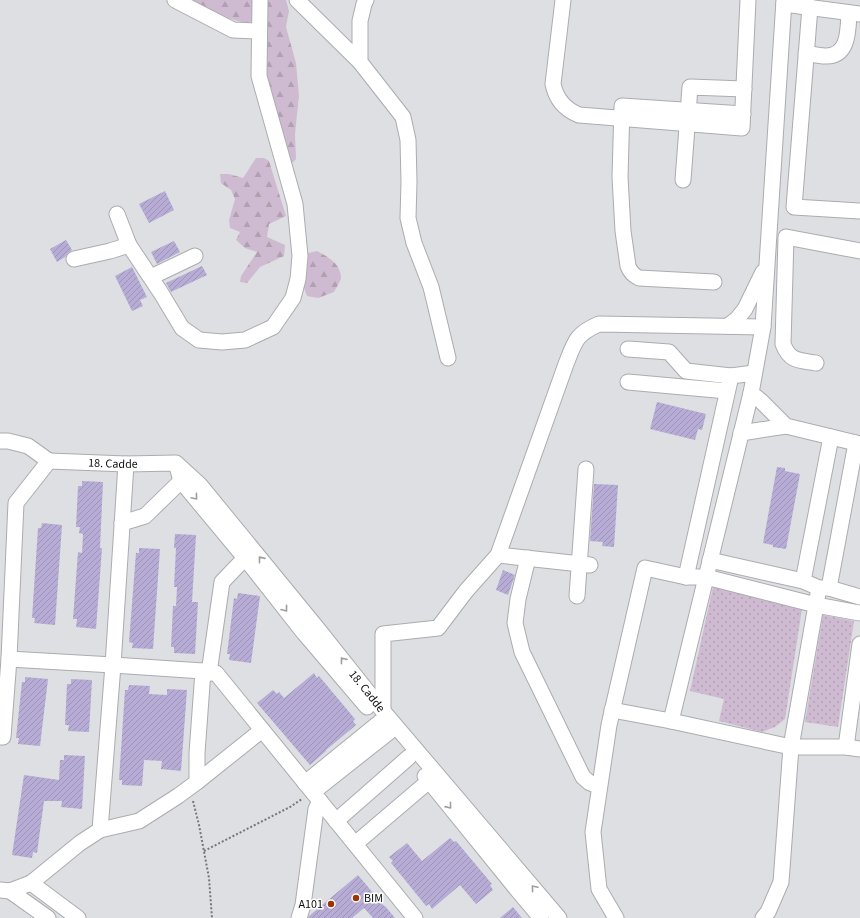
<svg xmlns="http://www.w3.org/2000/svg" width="860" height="918" viewBox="0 0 860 918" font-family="'Source Sans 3',sans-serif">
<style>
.grass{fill:url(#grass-dots)}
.forest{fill:url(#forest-firs)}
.building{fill:url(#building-hatch)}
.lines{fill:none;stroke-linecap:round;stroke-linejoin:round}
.minor-casing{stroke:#abacaf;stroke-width:17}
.path{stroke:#757678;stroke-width:2;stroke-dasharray:2 2;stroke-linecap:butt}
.minor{stroke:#fff;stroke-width:15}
.oneway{stroke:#9e9e9f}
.poi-dot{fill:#9a3600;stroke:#fff;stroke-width:1.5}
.labels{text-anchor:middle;stroke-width:3;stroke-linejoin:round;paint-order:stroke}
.street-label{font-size:12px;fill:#0c0d0e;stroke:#fff}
.poi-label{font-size:12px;fill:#0c0d0e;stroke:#fff;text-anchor:start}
</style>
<defs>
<pattern id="grass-dots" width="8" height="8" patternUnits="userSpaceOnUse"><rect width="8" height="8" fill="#cfbbd1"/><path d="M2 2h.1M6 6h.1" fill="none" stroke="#b1a0b2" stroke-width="1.8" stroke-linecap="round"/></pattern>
<pattern id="forest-firs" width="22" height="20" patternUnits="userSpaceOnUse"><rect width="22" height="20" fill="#cfbbd1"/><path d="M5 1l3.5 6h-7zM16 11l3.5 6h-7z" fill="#b1a0b2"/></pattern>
<pattern id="building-hatch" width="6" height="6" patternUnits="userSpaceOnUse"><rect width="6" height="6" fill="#b7acd6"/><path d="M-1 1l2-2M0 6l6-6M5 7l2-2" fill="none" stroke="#9c93b6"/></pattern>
</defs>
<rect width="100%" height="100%" fill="#dedfe2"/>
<g class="grass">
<polygon points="713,587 802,609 785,719 775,727 762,732 719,721 724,699 690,691"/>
<polygon points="823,615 854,621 838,727 805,722"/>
</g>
<g class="forest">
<polygon points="188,0 256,0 255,18 248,24 228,18"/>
<polygon points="268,0 286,0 289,11 286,27 296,63 299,96 295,134 296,159 290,165 267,79 267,29"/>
<polygon points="256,158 264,158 269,161 286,216 269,224 267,237 285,245 284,256 260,267 247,283 240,282 241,276 257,252 245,248 236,240 240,232 230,228 229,220 235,199 231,190 221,183 220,174 229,174 243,178"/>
<path d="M317 251C328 257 340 263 341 277 341 281 336 288 334 292L318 298 307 296 303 285 308 253Z"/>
</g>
<g class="building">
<polygon points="165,191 174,210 149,223 139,204"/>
<polygon points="66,240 72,250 68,253 65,257 57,262 50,249"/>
<polygon points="174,241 180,252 157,264 151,252"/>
<polygon points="202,266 207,275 171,292 166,283"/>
<polygon points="132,267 147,297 140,300 143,306 132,311 115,276"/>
<polygon points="657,402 706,414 702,430 698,429 695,440 650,429"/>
<polygon points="777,467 785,468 785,471 800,474 786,549 773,547 773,545 763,543"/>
<polygon points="82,481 103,482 100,548 102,548 96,629 76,627 77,619 73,619 78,552 82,553 83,534 79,533 80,527 76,527 78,486 82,486"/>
<polygon points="594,484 618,485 614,547 602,546 603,542 590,541"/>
<polygon points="42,523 62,525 55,625 34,623 35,618 32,618 38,528 41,528"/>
<polygon points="175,534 196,535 192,602 198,602 195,654 174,653 174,647 171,647 173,606 176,606 177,587 174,587 176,548 174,548"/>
<polygon points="139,548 160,549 153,649 132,648 133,643 129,642 136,553 139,553"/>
<polygon points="503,570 515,575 508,595 496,590"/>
<polygon points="238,593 260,596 251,663 229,660 230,654 227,654 234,598 237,599"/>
<polygon points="314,673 317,678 319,676 355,719 353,721 356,725 326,750 326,751 310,765 257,703 273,690 277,694 279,692 284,698"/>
<polygon points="25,677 48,679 40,746 18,744 19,738 16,738 22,682 25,682"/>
<polygon points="71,679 92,680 89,732 68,731 69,725 65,725 67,684 71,684"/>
<polygon points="129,685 150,686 149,694 167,695 167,689 187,690 181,771 161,769 162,761 144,760 142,786 122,785 122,780 119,780 125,690 128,690"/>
<polygon points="64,755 85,756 82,809 61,807 62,801 44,801 37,853 33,852 32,858 12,855 24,775 59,780 60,760 64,760"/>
<polygon points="450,838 454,842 456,841 492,884 490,885 493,890 476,904 460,885 432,909 429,904 426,906 405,880 391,863 393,861 389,857 407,843 422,861"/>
<polygon points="358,875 384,906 385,906 395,918 373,918 364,908 352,918 308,918 309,916"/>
<polygon points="513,907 522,918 500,918"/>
</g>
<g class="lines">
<g class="minor-casing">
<g id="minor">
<polyline points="175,0 233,30 259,31"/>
<polyline points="297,0 360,62"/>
<polyline points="366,0 364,4 360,21 360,62 403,117 408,140 409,182 408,218 414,243 431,287 448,358"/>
<path d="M563 0 553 84C556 99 564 109 579 115L742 128 748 0"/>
<polyline points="784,0 763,327 751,393 761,401 786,426 860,444"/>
<polyline points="784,4 860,14"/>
<polyline points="810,7 794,207 860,211"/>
<path d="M806 53C812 54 819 56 825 56 849 57 848 30 849 13"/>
<polyline points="683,180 690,87 744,89"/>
<polyline points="117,214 129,245 161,293 182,328 199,340 222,342 245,340 273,327 293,298 298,279 300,256 295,204 259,76 260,0"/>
<polyline points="74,259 110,251 129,245"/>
<polyline points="151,277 195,256"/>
<path d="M714 282 639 278C633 275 630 272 628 266L623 231 620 177 622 106 743 114"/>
<polyline points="728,326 737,319 745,309 763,272"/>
<polyline points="628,349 669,352 686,371 731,376"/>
<path d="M816 363C799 360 790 362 783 344L786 237 860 251"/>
<polyline points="628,382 727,391"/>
<polyline points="741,433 786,426"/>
<polyline points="0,441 8,441 28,446 49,461"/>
<path id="s1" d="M49 461 126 464 176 463 200 485 317 628 383 711 559 918"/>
<polyline points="177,466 181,481 245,558 304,633 367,707"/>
<polyline points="122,523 145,516 181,481"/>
<polyline points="498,555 590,565"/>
<polyline points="528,558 518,599 515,623 522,652 583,777 590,783 599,786"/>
<polyline points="710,560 803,581 819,588 829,588 860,597"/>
<polyline points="686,577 731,376 754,373"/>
<polyline points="803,581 831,437"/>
<polyline points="829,588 856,443"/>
<polyline points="577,596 586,469"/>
<polyline points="9,659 16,503 49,461"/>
<polyline points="209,673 222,582 245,558"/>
<polyline points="612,710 671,721 791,747 846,747 860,749"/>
<path d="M383 711V634L438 628 466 591 498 555 566 364C575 341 576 334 599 324L763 327"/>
<polyline points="671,721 751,393"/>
<polyline points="0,737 3,737 9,659 113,665 203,671 209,673 216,673 415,918"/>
<polyline points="846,747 860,644"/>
<polyline points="425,776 519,892 541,918"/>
<polyline points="197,782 262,730"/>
<polyline points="305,783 380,722"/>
<polyline points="313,792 389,732"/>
<polyline points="336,821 409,757"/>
<polyline points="100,830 113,665 126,464"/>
<polyline points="355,844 429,781"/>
<polyline points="31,883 78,918"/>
<polyline points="0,890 10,891 31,883 80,843 100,830 139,821 178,796 197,782 197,753 203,671"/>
<polyline points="10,891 48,918"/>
<polyline points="299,918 303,905 316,809 320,801"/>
<polyline points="616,918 599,889 593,832 609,725 645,568 686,577 706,577 816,605 860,613"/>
<polyline points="763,918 768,912 781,882 791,747 819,588"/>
</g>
</g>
<g class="path">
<polyline points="193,801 199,825 209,878 212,918"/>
<polyline points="204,851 290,807 302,799"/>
</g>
<use href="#minor" class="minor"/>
</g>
<defs><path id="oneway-chevron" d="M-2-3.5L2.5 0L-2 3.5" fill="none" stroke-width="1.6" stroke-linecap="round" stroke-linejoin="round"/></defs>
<g class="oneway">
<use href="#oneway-chevron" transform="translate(195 497) rotate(50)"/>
<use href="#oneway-chevron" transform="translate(261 559) rotate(-129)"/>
<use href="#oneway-chevron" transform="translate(285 609) rotate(52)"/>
<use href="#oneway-chevron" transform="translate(343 660) rotate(-128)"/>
<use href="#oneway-chevron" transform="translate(449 806) rotate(51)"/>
<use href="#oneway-chevron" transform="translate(534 888) rotate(-130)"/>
</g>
<g class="poi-dot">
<circle cx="356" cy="898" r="4"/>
<circle cx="331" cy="904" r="4"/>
</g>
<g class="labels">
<g class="street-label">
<text dy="4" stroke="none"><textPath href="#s1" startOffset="64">18. Cadde</textPath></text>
<text dy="4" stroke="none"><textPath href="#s1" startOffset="425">18. Cadde</textPath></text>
</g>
<g class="poi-label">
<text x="364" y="902">BIM</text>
<text x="323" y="908" text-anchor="end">A101</text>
</g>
</g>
</svg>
